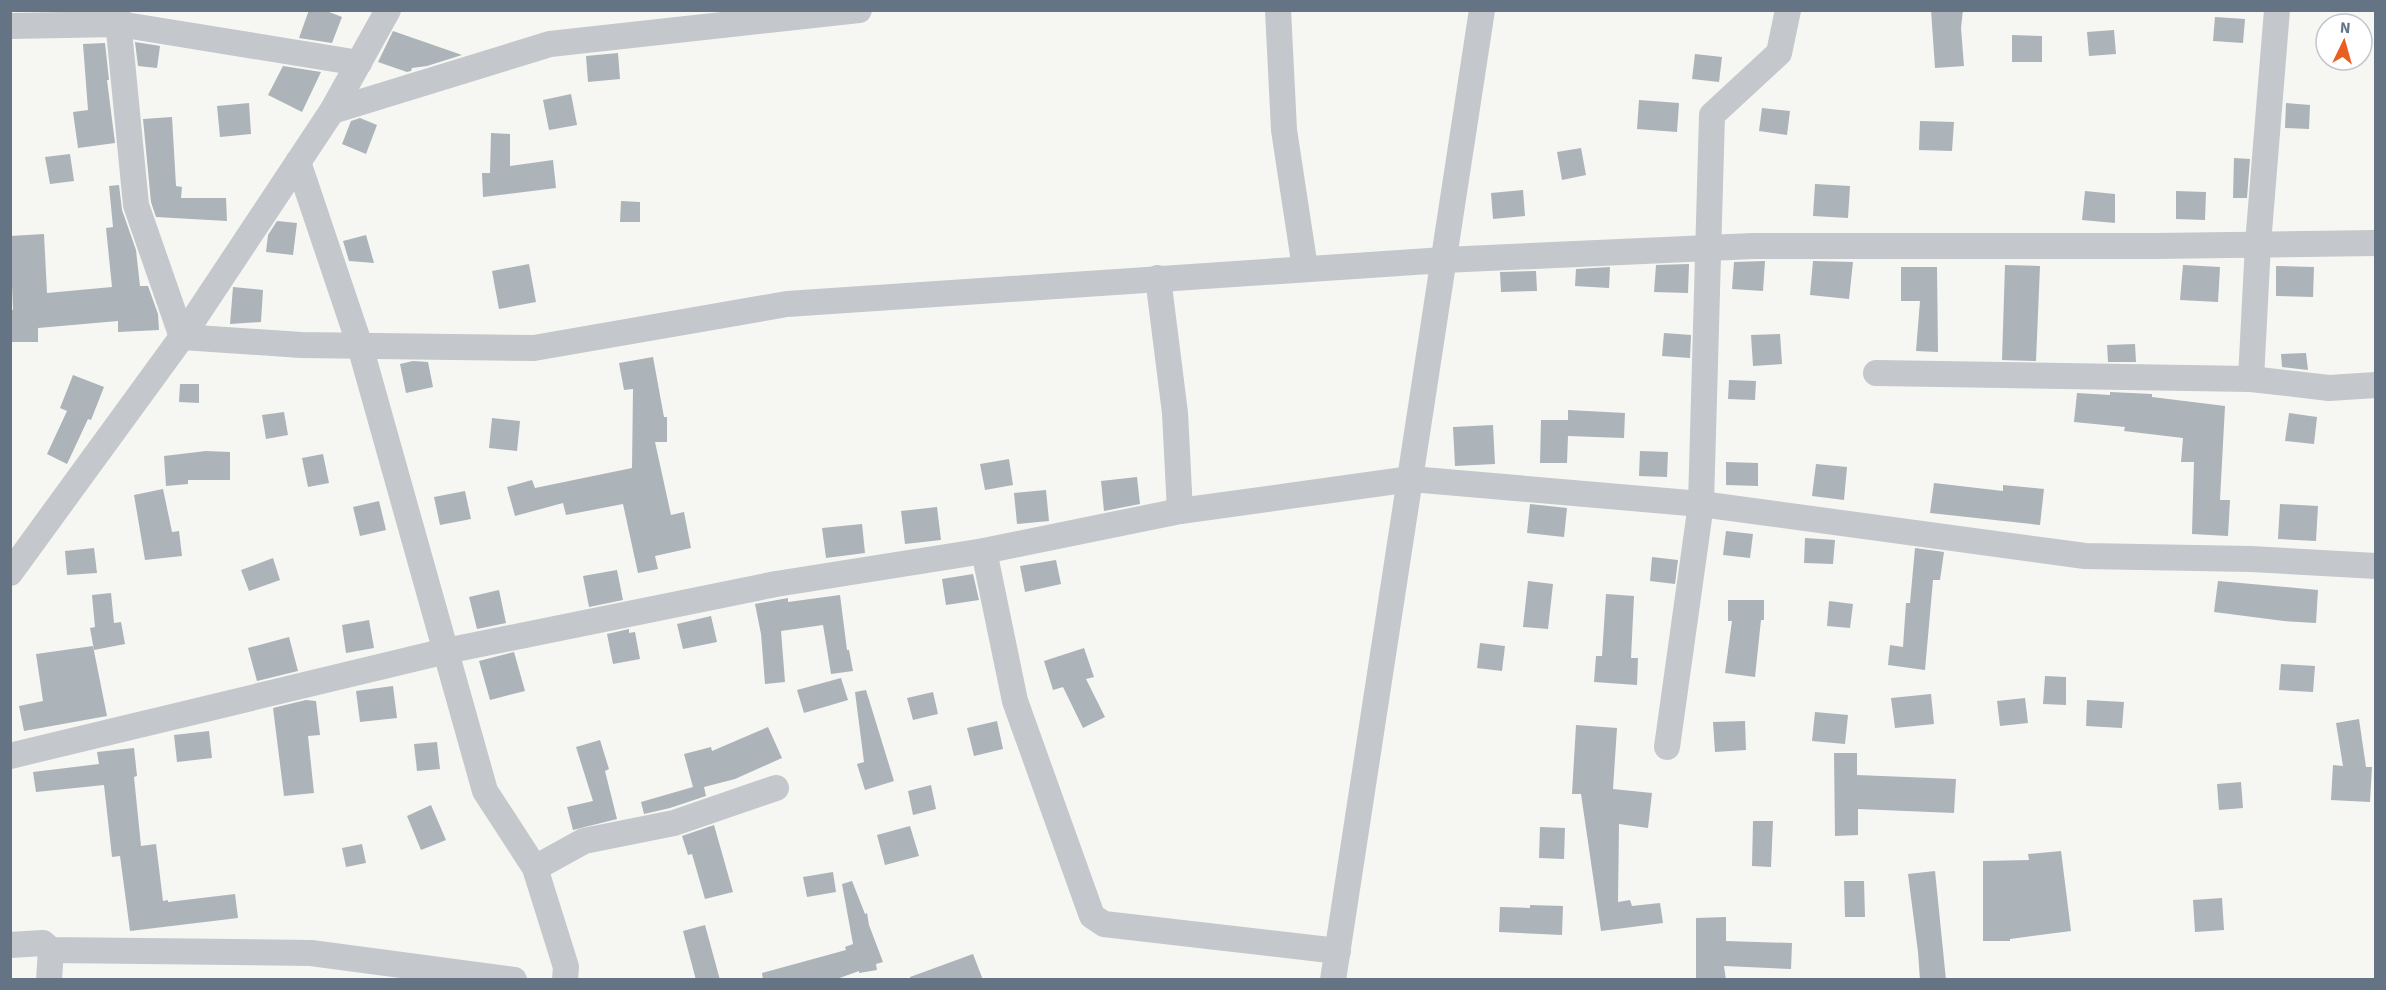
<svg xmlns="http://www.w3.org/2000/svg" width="2386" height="990" viewBox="0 0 2386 990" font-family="'Source Sans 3',sans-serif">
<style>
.building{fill:#acb3b9}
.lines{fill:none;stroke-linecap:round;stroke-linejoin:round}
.minor{stroke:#c4c7cb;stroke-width:26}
</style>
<rect width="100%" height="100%" fill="#f6f7f3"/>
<g class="building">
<polygon points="309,10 324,10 342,17 332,43 299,38"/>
<polygon points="1931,10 1963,10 1961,28 1964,66 1935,68"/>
<polygon points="2215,17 2245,19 2243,43 2213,41"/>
<polygon points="2114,30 2116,54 2089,56 2087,32"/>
<polygon points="393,31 462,55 427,66 412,68 411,71 407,72 378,62"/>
<polygon points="2012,35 2042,36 2042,62 2012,62"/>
<polygon points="135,42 160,46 157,68 138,66"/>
<polygon points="105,43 109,80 107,80 115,143 78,148 73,112 88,110 83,44"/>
<polygon points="618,53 620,79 588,82 586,56"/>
<polygon points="1695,54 1722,57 1719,82 1692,79"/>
<polygon points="283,66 321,72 302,112 268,95"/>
<polygon points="571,94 577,125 549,130 543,100"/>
<polygon points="1639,100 1679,103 1677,132 1637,129"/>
<polygon points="249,103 251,134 220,137 217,106"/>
<polygon points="2286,103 2310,105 2309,129 2285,128"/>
<polygon points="1762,108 1790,111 1787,135 1759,131"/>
<polygon points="172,117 176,186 182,187 181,198 226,198 227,221 156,217 151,202 143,119"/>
<polygon points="360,118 377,125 366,154 342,144 351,121"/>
<polygon points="1920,121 1954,122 1952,151 1919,150"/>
<polygon points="491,133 510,134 510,166 553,160 556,188 483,197 482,173 490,173"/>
<polygon points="1581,148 1586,175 1562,180 1557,152"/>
<polygon points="70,154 74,181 50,184 45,157"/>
<polygon points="2234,158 2250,159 2247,198 2233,198"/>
<polygon points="1815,184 1850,186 1848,218 1813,216"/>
<polygon points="119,185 122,210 136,250 140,286 148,286 158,314 159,330 118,332 118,321 38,328 38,342 10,342 10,310 13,310 10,236 44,234 47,293 112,287 106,228 113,227 109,186"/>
<polygon points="1523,190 1525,216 1493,219 1491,193"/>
<polygon points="2085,191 2115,194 2115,223 2082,220"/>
<polygon points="2176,191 2206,192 2205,220 2176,219"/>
<polygon points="621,201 640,202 640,222 620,222"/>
<polygon points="277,221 297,223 293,255 266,252 268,235"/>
<polygon points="366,235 374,263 349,261 343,241"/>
<polygon points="1765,261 1763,291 1732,289 1734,262"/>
<polygon points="1813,261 1853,262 1849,299 1810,295"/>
<polygon points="529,264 536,302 499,309 492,271"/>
<polygon points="1689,264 1688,293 1654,292 1656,265"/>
<polygon points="2005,265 2040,266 2036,361 2002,360"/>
<polygon points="2183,265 2220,267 2218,302 2180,300"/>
<polygon points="2276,266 2314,267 2313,297 2276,296"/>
<polygon points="1610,267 1609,288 1575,286 1576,269"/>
<polygon points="1901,267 1937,267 1938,352 1916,351 1920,301 1901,301"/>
<polygon points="1536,271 1537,291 1501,292 1500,272"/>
<polygon points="233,287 263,290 261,322 230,324"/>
<polygon points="1664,333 1691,335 1690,358 1662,356"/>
<polygon points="1780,334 1782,364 1753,366 1751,335"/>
<polygon points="2135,344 2136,362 2108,362 2107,345"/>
<polygon points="2306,353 2308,370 2282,367 2281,354"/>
<polygon points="653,357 664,417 667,417 667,442 655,442 671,515 684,512 691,548 655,556 658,569 638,573 623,504 566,515 563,503 515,516 507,487 532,480 535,488 632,468 633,389 624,390 619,363"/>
<polygon points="413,361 428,362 433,387 406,393 400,364"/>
<polygon points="73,375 104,387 91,420 88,419 67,464 47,454 67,411 60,408"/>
<polygon points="1729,380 1756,381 1755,400 1728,399"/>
<polygon points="180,384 199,384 199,403 179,402"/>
<polygon points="2110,392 2152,394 2152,397 2225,406 2220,500 2230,500 2228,536 2192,534 2194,462 2181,462 2183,438 2124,431 2125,427 2074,422 2077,393 2110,395"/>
<polygon points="1568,410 1625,413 1624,438 1568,436 1567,463 1540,463 1541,420 1568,420"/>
<polygon points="284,412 288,435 266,439 262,415"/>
<polygon points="2289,413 2317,417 2314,444 2285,441"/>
<polygon points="492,418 520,421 517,451 489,448"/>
<polygon points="1493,425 1495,464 1455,466 1453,427"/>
<polygon points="206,451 230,452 230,480 188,480 188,484 166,486 164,456"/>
<polygon points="1640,451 1668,452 1667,477 1639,476"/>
<polygon points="323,454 329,483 308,487 302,458"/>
<polygon points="1009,459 1013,485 985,490 980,464"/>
<polygon points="1726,462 1758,463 1758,486 1726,485"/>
<polygon points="1816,464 1847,467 1844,500 1812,496"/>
<polygon points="1137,477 1140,504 1104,511 1101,481"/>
<polygon points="1934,483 2003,491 2003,485 2044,489 2040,525 1930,513"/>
<polygon points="163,489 172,532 179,531 182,556 145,560 134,495"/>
<polygon points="1046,490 1049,521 1017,524 1014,493"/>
<polygon points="465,491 471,519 440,525 434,497"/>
<polygon points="379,501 386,530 360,536 353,507"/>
<polygon points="1530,504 1567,508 1564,537 1527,533"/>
<polygon points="2280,504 2318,506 2316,541 2278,539"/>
<polygon points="937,507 941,540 905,544 901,511"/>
<polygon points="862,524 865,553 826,558 822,528"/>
<polygon points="1726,531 1753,534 1750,558 1723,555"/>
<polygon points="1805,538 1835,540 1833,564 1804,563"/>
<polygon points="94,548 97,573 67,575 65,551"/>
<polygon points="1915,548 1944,552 1940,580 1933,580 1925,670 1888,665 1890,645 1903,647 1906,603 1910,603"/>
<polygon points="1652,557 1678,560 1675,584 1650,581"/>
<polygon points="273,558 280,580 249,591 241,570"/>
<polygon points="1056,560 1061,584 1025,592 1020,566"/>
<polygon points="617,570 623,600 589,607 583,576"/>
<polygon points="973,574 979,600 946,605 942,579"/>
<polygon points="1528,581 1553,584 1548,629 1523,627"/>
<polygon points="2218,581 2318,590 2316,623 2284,621 2214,612"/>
<polygon points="499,590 506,623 477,629 469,597"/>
<polygon points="111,593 114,623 121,622 125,644 94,650 90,628 95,627 92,595"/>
<polygon points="1606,594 1634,596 1631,658 1638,658 1637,685 1594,682 1596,656 1602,656"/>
<polygon points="840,595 847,650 849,650 853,671 831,674 823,625 781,631 785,682 765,684 761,634 755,604 788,598 788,602"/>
<polygon points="1728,600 1764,600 1764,620 1761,620 1755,677 1725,673 1732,621 1728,621"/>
<polygon points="1829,601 1853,604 1850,628 1827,626"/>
<polygon points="711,616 717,642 683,649 677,624"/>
<polygon points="369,620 374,648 346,653 342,625"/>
<polygon points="629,629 629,633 635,632 640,659 613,664 607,634"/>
<polygon points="289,637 298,671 257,681 248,648"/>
<polygon points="1480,643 1505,646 1502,671 1477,668"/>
<polygon points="93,646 107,716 24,731 19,706 43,701 36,654"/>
<polygon points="1084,648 1094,677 1086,679 1105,717 1083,728 1063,687 1053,690 1044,661"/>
<polygon points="514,652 525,691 490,700 479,661"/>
<polygon points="2281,664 2315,666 2313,692 2279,690"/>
<polygon points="2045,676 2066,677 2066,705 2043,704"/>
<polygon points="841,678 848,700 804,713 797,690"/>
<polygon points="393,686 397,718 360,722 356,691"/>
<polygon points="866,690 894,781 865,790 857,764 864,762 855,692"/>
<polygon points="933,692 938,714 913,720 907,698"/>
<polygon points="1931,694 1934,724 1895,728 1891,698"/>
<polygon points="2025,698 2028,723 2000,726 1997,701"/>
<polygon points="306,700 316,701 320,735 308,736 314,793 284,796 273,708"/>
<polygon points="2087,700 2124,702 2122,728 2086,726"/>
<polygon points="1815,712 1848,715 1845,744 1812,741"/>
<polygon points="2359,719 2366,767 2372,767 2370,802 2331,800 2333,765 2343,766 2336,723"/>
<polygon points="997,721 1003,749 974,756 967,728"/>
<polygon points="1745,721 1746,750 1715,752 1713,722"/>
<polygon points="1576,725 1617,728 1613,789 1652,793 1648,828 1619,824 1618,902 1630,900 1632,906 1660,903 1663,923 1601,931 1581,794 1572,794"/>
<polygon points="768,727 782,758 735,779 704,787 706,796 670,808 644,814 641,802 693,787 684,754 711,747 712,751"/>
<polygon points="209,731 212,758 177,762 174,735"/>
<polygon points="600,740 609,769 605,771 617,819 573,830 567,807 593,801 576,747"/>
<polygon points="437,742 440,769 417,771 414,744"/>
<polygon points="134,748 137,776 134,777 141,846 156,844 163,901 168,900 168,902 235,894 238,918 130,931 120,856 112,857 104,785 36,792 33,772 99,764 97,752"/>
<polygon points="1834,753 1857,753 1857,775 1956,779 1954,813 1858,809 1858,835 1835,836"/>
<polygon points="2241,782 2243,808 2219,810 2217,784"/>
<polygon points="931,785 936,809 913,815 908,791"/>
<polygon points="431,805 446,840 421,850 407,816"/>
<polygon points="1753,821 1773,821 1771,867 1752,866"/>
<polygon points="714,825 733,892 705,899 692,854 688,855 682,836"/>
<polygon points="910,826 919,856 885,865 877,835"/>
<polygon points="1540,827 1565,828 1564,859 1539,858"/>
<polygon points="362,844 366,863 346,867 342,848"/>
<polygon points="2061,851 2071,931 2010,939 2010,941 1983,941 1983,861 2029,860 2028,854"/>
<polygon points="1935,871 1946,980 1920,980 1918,952 1908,874"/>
<polygon points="833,872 836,892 807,897 803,877"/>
<polygon points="852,881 865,914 867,913 869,925 883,962 876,964 877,970 859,973 859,971 834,980 763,980 762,973 846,950 845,947 853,944 842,884"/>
<polygon points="1844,881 1864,881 1865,917 1845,917"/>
<polygon points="2222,898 2224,930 2195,932 2193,900"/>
<polygon points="1530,905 1563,906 1562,935 1499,932 1500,907 1530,908"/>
<polygon points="1726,917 1726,941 1792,943 1791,969 1724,966 1726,980 1696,980 1696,918"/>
<polygon points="705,925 720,980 696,980 683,931"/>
<polygon points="973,954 983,980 910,980 910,977"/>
</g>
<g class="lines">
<g class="minor">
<polyline points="117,10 136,205 182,337 301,345 534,348 787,304 1444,260 1753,246 2154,246 2376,243"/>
<polyline points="1278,10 1284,130 1305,268"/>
<polyline points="10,26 119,24 359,63"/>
<polyline points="332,111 550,44 859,10"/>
<polyline points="298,162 360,346 485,791 535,868 566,967 565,980"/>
<polyline points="1158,278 1175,413 1180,511"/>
<polyline points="1876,373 2251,379 2329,388 2376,385"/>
<polyline points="2251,379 2258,244 2277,10"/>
<polyline points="984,551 1015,701 1092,916 1104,924 1338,951"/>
<polyline points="10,573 182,337 332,111 388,10"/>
<polyline points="1667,747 1701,504 1712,115 1779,53 1788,10"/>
<polyline points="10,756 446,651 776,584 984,551 1180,511 1411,479 1701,504 2085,556 2251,559 2376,566"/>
<polyline points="535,868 584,841 674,823 776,788"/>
<polyline points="10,945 43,943 51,950 311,953 514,980"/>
<polyline points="49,980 51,950"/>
<polyline points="1333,980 1482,10"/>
</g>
</g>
<rect width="2386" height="990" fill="none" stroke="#647485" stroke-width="24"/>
<g transform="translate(2344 42) rotate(5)"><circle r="28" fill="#ffffff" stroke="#c1c7ce" stroke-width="1.5"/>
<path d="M0-4.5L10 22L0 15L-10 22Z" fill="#ea5e1f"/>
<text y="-9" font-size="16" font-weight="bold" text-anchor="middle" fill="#647485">N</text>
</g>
</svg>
